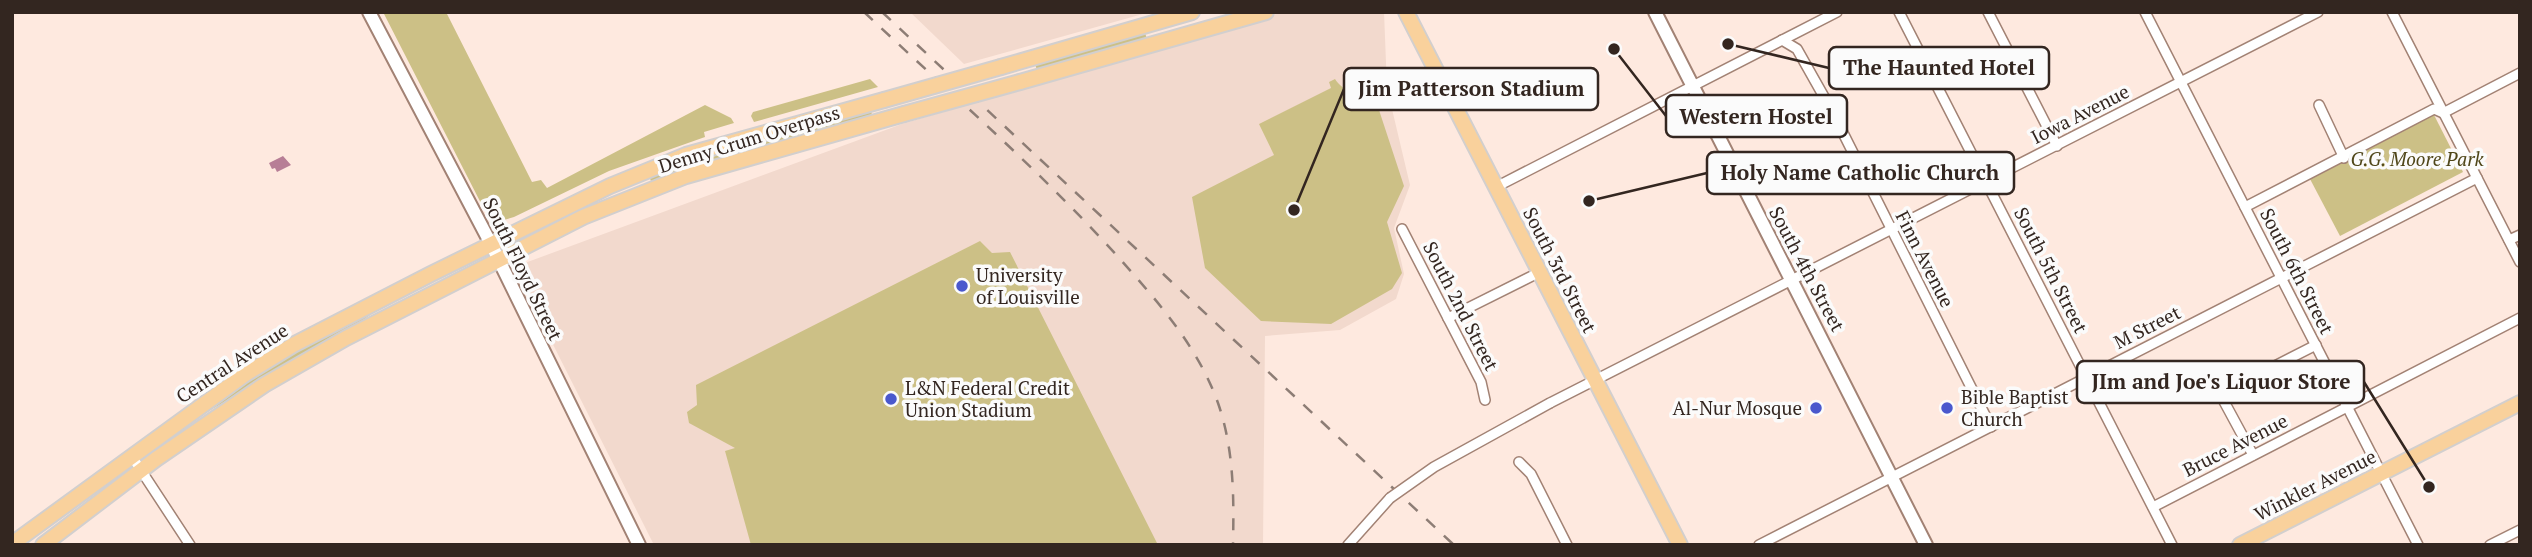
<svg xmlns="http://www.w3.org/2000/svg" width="2532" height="557" viewBox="0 0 2532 557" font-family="'PT Serif',serif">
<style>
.built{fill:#f2d9cd}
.green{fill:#ccc086}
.water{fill:#b77e96}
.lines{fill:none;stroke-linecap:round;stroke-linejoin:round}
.street-casing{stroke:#a28274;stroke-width:12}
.secondary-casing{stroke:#a28274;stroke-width:16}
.primary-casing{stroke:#d2cfce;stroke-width:18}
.street{stroke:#fff;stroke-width:9}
.secondary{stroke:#fff;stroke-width:12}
.primary{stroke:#f9d19c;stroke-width:14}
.rail{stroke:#8d7d75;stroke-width:2.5;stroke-dasharray:12 12;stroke-linecap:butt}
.street-bridge-casing{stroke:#a28274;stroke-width:12;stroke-linecap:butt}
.primary-bridge-casing{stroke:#d2cfce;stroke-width:18;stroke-linecap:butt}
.street-bridge{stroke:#fff;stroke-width:9}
.primary-bridge{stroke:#f9d19c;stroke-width:14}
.poi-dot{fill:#4a58cd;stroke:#fbfbfb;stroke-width:2.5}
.labels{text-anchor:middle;stroke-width:7;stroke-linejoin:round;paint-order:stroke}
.street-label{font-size:19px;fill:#332620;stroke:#fbfbfb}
.park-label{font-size:19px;font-style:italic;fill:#50471a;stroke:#fbfbfb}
.poi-label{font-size:19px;fill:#332620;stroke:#fbfbfb;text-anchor:start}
.leader{fill:none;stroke:#332620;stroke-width:2.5}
.callout-dot{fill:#332620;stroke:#fbfbfb;stroke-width:2.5}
.callout{fill:#fbfbfb;stroke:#332620;stroke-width:2.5}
.callout-label{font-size:21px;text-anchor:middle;font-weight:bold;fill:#332620}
</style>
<rect width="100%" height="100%" fill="#fee9df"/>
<g class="built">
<polygon points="910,12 1150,12 964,64"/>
<polygon points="1283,12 1384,12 1387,88 1410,185 1394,228 1404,274 1396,299 1340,330 1265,336 1263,545 654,545 514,267 902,124"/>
</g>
<g class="green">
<polygon points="383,12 446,12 532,182 541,180 547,188 705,105 731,118 734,123 704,132 705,137 609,171 514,217 497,222 487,215"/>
<polygon points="1145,33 1147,39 1037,70 1035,64"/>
<polygon points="870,79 878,87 754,122 751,116 753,112"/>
<path d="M1335 79C1342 91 1369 103 1382 100L1384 107 1379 110 1404 186 1387 222 1402 273 1392 289 1331 324 1261 321 1205 268 1192 197 1274 155 1259 124 1331 88 1329 82Z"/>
<polygon points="871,109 872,116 712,160 651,181 649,176"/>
<polygon points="2433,113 2463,172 2340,236 2310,179"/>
<polygon points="980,241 992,253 1010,252 1158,545 751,545 725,451 735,448 689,423 687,412 697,405 696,385"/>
<polygon points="382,306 355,326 207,412 282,358"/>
</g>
<polygon class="water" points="283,156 291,165 277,172 275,168 272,169 269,163"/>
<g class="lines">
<g class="street-casing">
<g id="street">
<polyline points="1899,12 2172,545"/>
<polyline points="1988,12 2057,146"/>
<polyline points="2145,12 2418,545"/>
<polyline points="2392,12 2520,262"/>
<polyline points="1782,40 1797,49 1832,111 1991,427"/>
<polyline points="2319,105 2344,158"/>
<polyline points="1496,187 1837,12"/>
<polyline points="2245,207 2434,109 2443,113 2520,73"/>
<polyline points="1402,229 1481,382 1485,400"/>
<polyline points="2509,240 2520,235"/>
<polyline points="1448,318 1540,272"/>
<polyline points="1550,403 2318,12"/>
<polyline points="131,455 190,545"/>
<polyline points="2253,455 2220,394 2316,345"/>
<polyline points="1519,462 1531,474 1567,545"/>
<polyline points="2153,507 2520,318"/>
<polyline points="1348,545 1390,498"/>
<polyline points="1759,545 2477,178"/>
<polyline points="2490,545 2520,530"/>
</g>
</g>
<g class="secondary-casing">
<g id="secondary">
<polyline points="369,12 491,244 639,545"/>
<polyline points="1655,12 1926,545"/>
</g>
</g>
<g class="primary-casing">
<g id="primary">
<polyline points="1406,12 1680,545"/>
<polyline points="1001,67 1192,12"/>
<polyline points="1020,82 1266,12"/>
<polyline points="12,544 244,375 293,345 431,274 610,186 686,155 884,100"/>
<polyline points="43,545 156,459 264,385 346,338 583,217 686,176 904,114"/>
<polyline points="2240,545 2520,403"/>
</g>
</g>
<use href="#street" class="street"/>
<use href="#secondary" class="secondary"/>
<use href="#primary" class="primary"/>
<g class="rail">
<path d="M864 12C950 93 1041 171 1120 259 1159 303 1198 347 1218 403 1234 449 1234 497 1233 545"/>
<polyline points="882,12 1454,545"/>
</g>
<g class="street-bridge-casing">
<polyline id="street-bridge" points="1390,498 1434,467 1550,403"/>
</g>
<g class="primary-bridge-casing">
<g id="primary-bridge">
<polyline points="884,100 1001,67"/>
<polyline points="904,114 1020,82"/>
</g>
</g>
<use href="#street-bridge" class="street-bridge"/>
<use href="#primary-bridge" class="primary-bridge"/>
</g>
<g class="poi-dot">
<circle cx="962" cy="286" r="7"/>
<circle cx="891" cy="399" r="7"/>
<circle cx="1816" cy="408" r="7"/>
<circle cx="1947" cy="408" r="7"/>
</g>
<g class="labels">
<g class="street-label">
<text transform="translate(2080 114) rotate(-27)" y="7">Iowa Avenue</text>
<text transform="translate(749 139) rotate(-17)" y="7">Denny Crum Overpass</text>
<text transform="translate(1925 259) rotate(63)" y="7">Finn Avenue</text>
<text transform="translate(523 269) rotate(64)" y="7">South Floyd Street</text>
<text transform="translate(1807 269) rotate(62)" y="7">South 4th Street</text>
<text transform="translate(1560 270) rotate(63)" y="7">South 3rd Street</text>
<text transform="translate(2051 270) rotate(63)" y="7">South 5th Street</text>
<text transform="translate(2297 271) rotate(63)" y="7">South 6th Street</text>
<text transform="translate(1461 306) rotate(63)" y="7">South 2nd Street</text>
<text transform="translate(2147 327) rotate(-27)" y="7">M Street</text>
<text transform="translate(232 363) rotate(-33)" y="7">Central Avenue</text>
<text transform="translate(2235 445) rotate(-27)" y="7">Bruce Avenue</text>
<text transform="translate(2315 485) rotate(-27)" y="7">Winkler Avenue</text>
</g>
<g class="park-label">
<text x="2417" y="166">G.G. Moore Park</text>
</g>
<g class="poi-label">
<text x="976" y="282">University<tspan x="976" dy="22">of Louisville</tspan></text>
<text x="905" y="395">L&amp;N Federal Credit<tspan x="905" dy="22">Union Stadium</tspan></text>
<text x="1961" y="404">Bible Baptist<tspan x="1961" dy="22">Church</tspan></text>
<text x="1802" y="415" text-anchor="end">Al-Nur Mosque</text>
</g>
</g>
<path class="leader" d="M1728 44L1829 68M1294 210L1344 89M1614 49L1666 116M1589 201L1707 173M2429 487L2364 382"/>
<g class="callout-dot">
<circle cx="1728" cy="44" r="7"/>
<circle cx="1294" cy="210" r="7"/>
<circle cx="1614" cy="49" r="7"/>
<circle cx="1589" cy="201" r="7"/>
<circle cx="2429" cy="487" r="7"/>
</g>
<g class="callout">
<rect x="1829" y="47" width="220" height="42" rx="7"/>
<rect x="1344" y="68" width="254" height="42" rx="7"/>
<rect x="1666" y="95" width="181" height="42" rx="7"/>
<rect x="1707" y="152" width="307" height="42" rx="7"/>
<rect x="2077" y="361" width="287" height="42" rx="7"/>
</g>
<g class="callout-label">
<text x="1939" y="75">The Haunted Hotel</text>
<text x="1471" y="96">Jim Patterson Stadium</text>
<text x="1756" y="124">Western Hostel</text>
<text x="1860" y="180">Holy Name Catholic Church</text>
<text x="2221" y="389">JIm and Joe's Liquor Store</text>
</g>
<rect width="2532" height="557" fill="none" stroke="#332620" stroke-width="28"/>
</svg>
